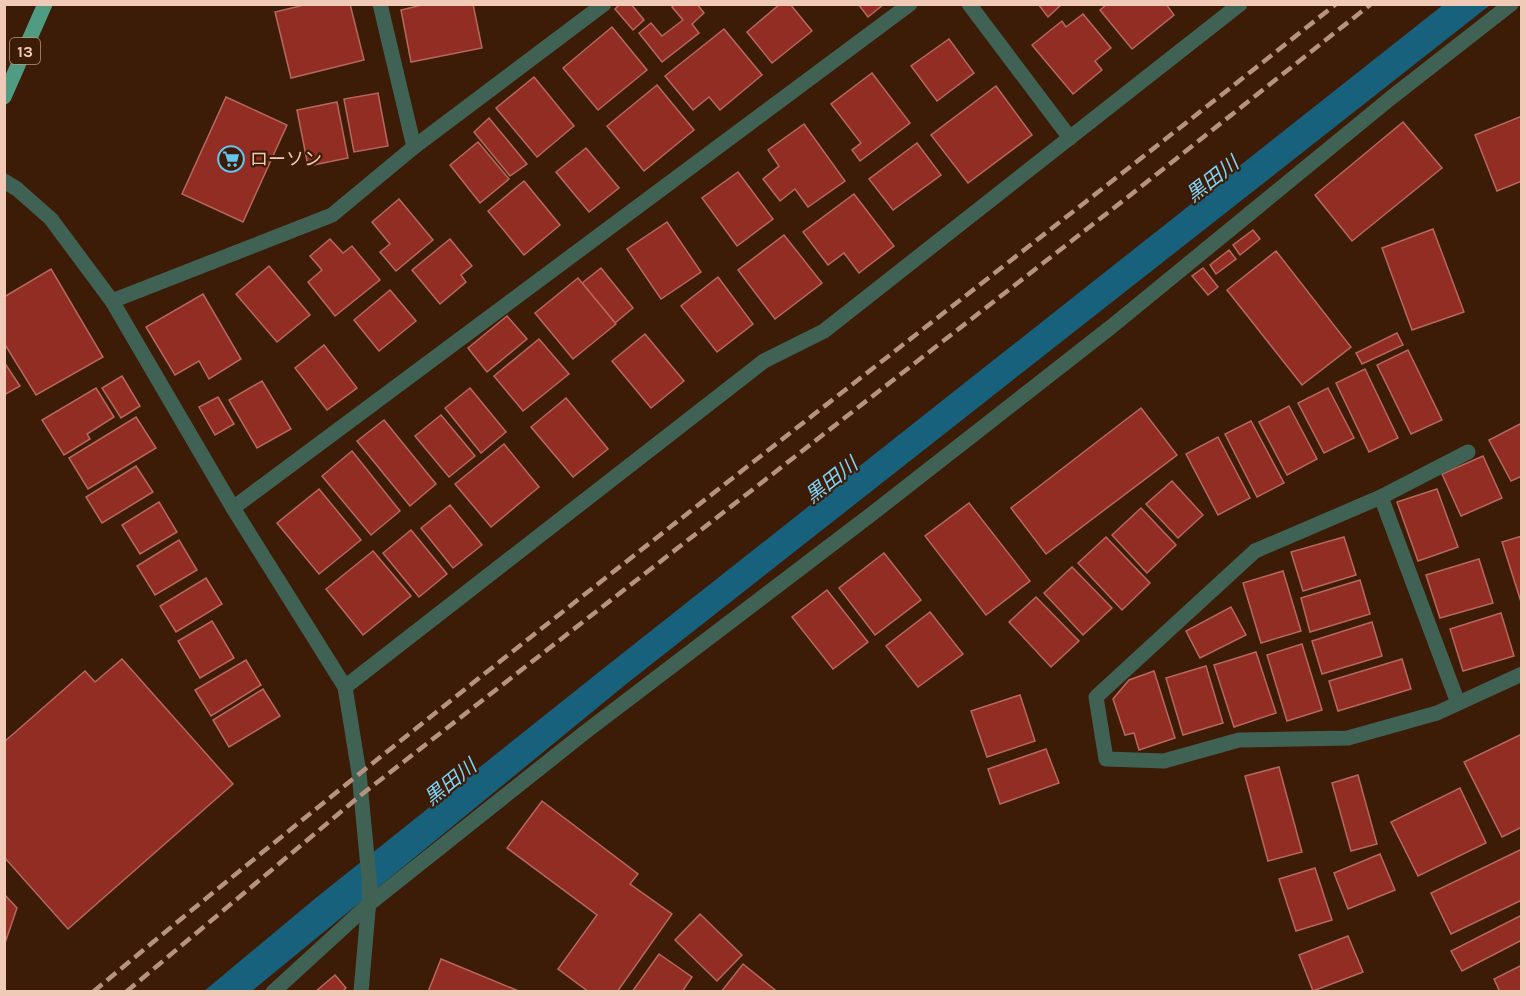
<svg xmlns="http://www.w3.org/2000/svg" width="1526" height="996" viewBox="0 0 1526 996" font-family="Karla,'Noto Sans JP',sans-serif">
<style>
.water{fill:#17617d}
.building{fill:#922d24;stroke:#b6685e;stroke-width:1.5}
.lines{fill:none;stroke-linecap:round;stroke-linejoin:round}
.minor{stroke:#3f6255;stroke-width:15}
.major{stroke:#509c82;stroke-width:15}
.rail{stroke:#b7937f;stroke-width:4.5;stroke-dasharray:12 6;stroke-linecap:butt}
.labels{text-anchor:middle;stroke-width:4.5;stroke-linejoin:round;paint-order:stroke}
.shield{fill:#3d1c07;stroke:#ba9682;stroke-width:1.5}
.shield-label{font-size:16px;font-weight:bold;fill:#f0cab7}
.poi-label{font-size:18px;fill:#f0cab7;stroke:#3d1c07;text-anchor:start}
.water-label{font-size:20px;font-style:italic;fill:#7ed5fc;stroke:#3d1c07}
</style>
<rect width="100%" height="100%" fill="#3d1c07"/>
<polygon class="water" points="1443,5 1490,5 625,685 252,991 203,992 317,897 604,668"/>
<g class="building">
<polygon points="308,4 350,4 364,60 291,78 275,12"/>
<polygon points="426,4 473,4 482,48 411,62 401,10"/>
<polygon points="620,4 631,4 644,20 633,30 615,9"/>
<polygon points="675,4 697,4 704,13 692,24 699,33 662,62 639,33 651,23 662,36 683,20 672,7"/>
<polygon points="780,4 790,4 812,31 772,63 747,32"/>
<polygon points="858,4 884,4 868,17"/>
<polygon points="1038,4 1062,4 1048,17"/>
<polygon points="1107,4 1166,4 1174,15 1132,49 1100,10"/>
<polygon points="1083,14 1111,48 1095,61 1102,70 1073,94 1032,45 1062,21 1066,27"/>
<polygon points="612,27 647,70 598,110 563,68"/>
<polygon points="724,29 762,75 720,110 709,97 693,110 665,76"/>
<polygon points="949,39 974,73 937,101 911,66"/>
<polygon points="872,73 910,123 860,161 852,150 861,143 831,104"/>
<polygon points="534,77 574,126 537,157 496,108"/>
<polygon points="657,85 694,130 644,171 607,126"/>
<polygon points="996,86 1032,135 968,183 931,135"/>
<polygon points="378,93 388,146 354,152 344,99"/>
<polygon points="226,97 287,125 243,222 182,194"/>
<polygon points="337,102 348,158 308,166 297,110"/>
<polygon points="1522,116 1522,181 1497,191 1475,135"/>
<polygon points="489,118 527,164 510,176 474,132"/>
<polygon points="1403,122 1442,168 1352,241 1315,195"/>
<polygon points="804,124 845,181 808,207 795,189 780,201 763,179 779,166 768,150"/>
<polygon points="478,142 509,179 480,203 450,165"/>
<polygon points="917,143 941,175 893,210 869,179"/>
<polygon points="586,148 619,188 589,212 556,172"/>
<polygon points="738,172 773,219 737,246 702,198"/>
<polygon points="524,181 560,225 524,255 488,211"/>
<polygon points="854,194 894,246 859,273 844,253 828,265 803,232"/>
<polygon points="399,199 433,240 396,271 380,252 390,244 372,222"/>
<polygon points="667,222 701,272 661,299 627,249"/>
<polygon points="1433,229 1464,312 1412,330 1382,248"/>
<polygon points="1253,230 1260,239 1240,255 1233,245"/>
<polygon points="784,235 822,283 775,319 738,270"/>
<polygon points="330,239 343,253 352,246 380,280 335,316 308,282 322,270 310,256"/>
<polygon points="450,239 472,266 461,275 466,282 440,304 412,270"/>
<polygon points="1229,250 1236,259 1216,274 1210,265"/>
<polygon points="1276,251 1351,347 1302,385 1227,290"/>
<polygon points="269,266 310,315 277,342 236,294"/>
<polygon points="601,268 633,308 615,323 582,283"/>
<polygon points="1203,268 1218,287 1208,295 1192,276"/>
<polygon points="51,269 103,357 36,395 4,343 4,297"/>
<polygon points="718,277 753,324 717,352 681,306"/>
<polygon points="578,278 616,324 573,359 535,313"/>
<polygon points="390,290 416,321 379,351 354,320"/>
<polygon points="203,294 241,359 209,379 199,361 175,375 146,327"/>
<polygon points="507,316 527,339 487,372 468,348"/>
<polygon points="1397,333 1403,345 1362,364 1356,353"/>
<polygon points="645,334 684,381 651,408 612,361"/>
<polygon points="539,339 569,374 523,411 494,376"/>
<polygon points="324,345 357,388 327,410 295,368"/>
<polygon points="1408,350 1442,420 1411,434 1377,365"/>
<polygon points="4,362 20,386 4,395"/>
<polygon points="1365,369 1398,438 1369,452 1336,383"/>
<polygon points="122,376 140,406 121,418 102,388"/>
<polygon points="262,381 291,429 257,448 229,400"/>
<polygon points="96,388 114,417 87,434 90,439 64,455 42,420"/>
<polygon points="470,388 506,432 481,453 445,408"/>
<polygon points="1328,388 1354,438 1324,453 1298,403"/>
<polygon points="218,397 234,424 215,435 199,407"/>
<polygon points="566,398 608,449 573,477 531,427"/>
<polygon points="1289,406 1317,459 1287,475 1259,422"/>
<polygon points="1141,408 1177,455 1046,554 1011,508"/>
<polygon points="441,415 475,456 449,477 415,436"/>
<polygon points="136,417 156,448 88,489 69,458"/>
<polygon points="384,420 436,484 410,506 357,441"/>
<polygon points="1251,421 1284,483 1257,497 1225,434"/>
<polygon points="1522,423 1522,476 1511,481 1489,440"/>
<polygon points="1218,437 1250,498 1218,515 1186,454"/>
<polygon points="504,444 539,487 491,527 455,484"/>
<polygon points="352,451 400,511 371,535 322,476"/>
<polygon points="1483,456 1502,498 1461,516 1442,474"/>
<polygon points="136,466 153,492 102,523 86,497"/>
<polygon points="1172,481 1203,515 1178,538 1146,504"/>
<polygon points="319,489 361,540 319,574 277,523"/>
<polygon points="1437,489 1458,547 1418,561 1397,502"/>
<polygon points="159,502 177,532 140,554 122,525"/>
<polygon points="969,503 1030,581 986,615 925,536"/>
<polygon points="450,505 482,545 453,568 421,528"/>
<polygon points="1141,508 1176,545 1147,573 1112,535"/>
<polygon points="411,530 447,574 419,597 383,553"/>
<polygon points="1522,536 1522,605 1502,542"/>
<polygon points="1106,537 1150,583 1122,610 1078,563"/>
<polygon points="1344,537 1356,575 1303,591 1291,552"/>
<polygon points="179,540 197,570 155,595 137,566"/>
<polygon points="373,551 411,596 363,635 326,589"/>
<polygon points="884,553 921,600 875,635 839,588"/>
<polygon points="1479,559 1493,603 1440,618 1426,575"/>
<polygon points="1072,567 1112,608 1083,635 1044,593"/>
<polygon points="1283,571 1301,631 1261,643 1243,583"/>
<polygon points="206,578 222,604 176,632 160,606"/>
<polygon points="1360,580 1370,614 1310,632 1301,598"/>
<polygon points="827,590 868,642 833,669 792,617"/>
<polygon points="1036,597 1079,641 1051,667 1009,622"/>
<polygon points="1231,607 1246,635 1200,658 1186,631"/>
<polygon points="930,612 963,654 918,687 886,646"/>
<polygon points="1501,613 1514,656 1463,671 1450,629"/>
<polygon points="212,621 234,658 200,678 178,641"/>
<polygon points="1372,622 1382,656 1322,674 1312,641"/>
<polygon points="1302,644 1322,710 1287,721 1267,655"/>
<polygon points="1256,652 1276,713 1234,727 1214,665"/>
<polygon points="122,659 233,784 68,929 4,857 4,742 85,671 95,682"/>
<polygon points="1402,659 1411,689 1338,711 1329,681"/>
<polygon points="246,660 261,685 211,716 195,690"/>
<polygon points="1206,666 1223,723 1183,735 1166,678"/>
<polygon points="1154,671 1175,738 1139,750 1134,733 1125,735 1113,699 1129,680"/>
<polygon points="263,689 280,716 229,747 213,720"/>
<polygon points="1020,695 1035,741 987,757 971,711"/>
<polygon points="1522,734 1522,827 1502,837 1464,762"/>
<polygon points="1046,749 1059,783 1000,804 988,769"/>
<polygon points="1279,767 1302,852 1268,861 1245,776"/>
<polygon points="1358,775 1377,844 1351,851 1332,783"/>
<polygon points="1460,788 1486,843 1418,876 1391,822"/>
<polygon points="542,801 638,874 630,884 672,914 617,992 589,992 558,969 597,915 507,848"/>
<polygon points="1522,849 1522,900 1451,934 1431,893"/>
<polygon points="1380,854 1395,890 1348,909 1334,873"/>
<polygon points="1315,868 1332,920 1296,931 1279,879"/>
<polygon points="4,894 17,908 4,946"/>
<polygon points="700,914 742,955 717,981 675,940"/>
<polygon points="1522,915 1522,940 1462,971 1451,951"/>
<polygon points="1348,936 1363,972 1313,991 1299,955"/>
<polygon points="659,954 692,977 682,992 632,992"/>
<polygon points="441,959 521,992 428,992"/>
<polygon points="743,964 775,990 774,992 721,992"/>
<polygon points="1522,965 1522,992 1500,992 1494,979"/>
<polygon points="335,975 346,988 342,992 315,992"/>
</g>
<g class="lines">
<g class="minor">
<polyline points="380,4 414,147"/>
<polyline points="969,4 1070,138"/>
<polyline points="4,181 17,189 51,219 112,301 233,508 345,687 359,773 370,888 361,992"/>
<polyline points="112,301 332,215 414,147 604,4"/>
<polyline points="1468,452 1381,497 1255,551 1096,697 1106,759 1164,761 1239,740 1348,738 1437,713 1522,674"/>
<polyline points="1381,497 1458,703"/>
<polyline points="233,508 910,4"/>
<polyline points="345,687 764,361 824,331 1240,4"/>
<polyline points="273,992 368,905 584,733 873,513 1111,327 1392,97 1511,4"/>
</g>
<polyline class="major" points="4,97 45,4"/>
<g class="rail">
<path d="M93 992C499 653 922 334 1336 4"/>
<polyline points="126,992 361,795 1133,193 1371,4"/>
</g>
</g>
<defs>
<g id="supermarket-ring" transform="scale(1.35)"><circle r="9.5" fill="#3d1c07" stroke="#65c5ee" stroke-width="1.5"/><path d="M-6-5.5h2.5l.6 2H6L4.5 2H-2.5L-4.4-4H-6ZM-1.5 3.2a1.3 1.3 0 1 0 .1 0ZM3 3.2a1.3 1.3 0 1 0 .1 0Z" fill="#65c5ee"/></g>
</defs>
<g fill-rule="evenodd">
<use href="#supermarket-ring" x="231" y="159"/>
</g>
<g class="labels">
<rect class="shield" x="10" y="38" width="30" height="26" rx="4.5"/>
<g class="shield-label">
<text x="25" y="57">13</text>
</g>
<g class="poi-label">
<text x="250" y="165">ローソン</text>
</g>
<g class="water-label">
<text transform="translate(1212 179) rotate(-38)" y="7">黒田川</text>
<text transform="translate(831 480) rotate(-38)" y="7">黒田川</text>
<text transform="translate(450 782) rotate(-39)" y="7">黒田川</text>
</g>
</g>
<rect width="1526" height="996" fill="none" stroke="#f0cab7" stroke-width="12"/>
</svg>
